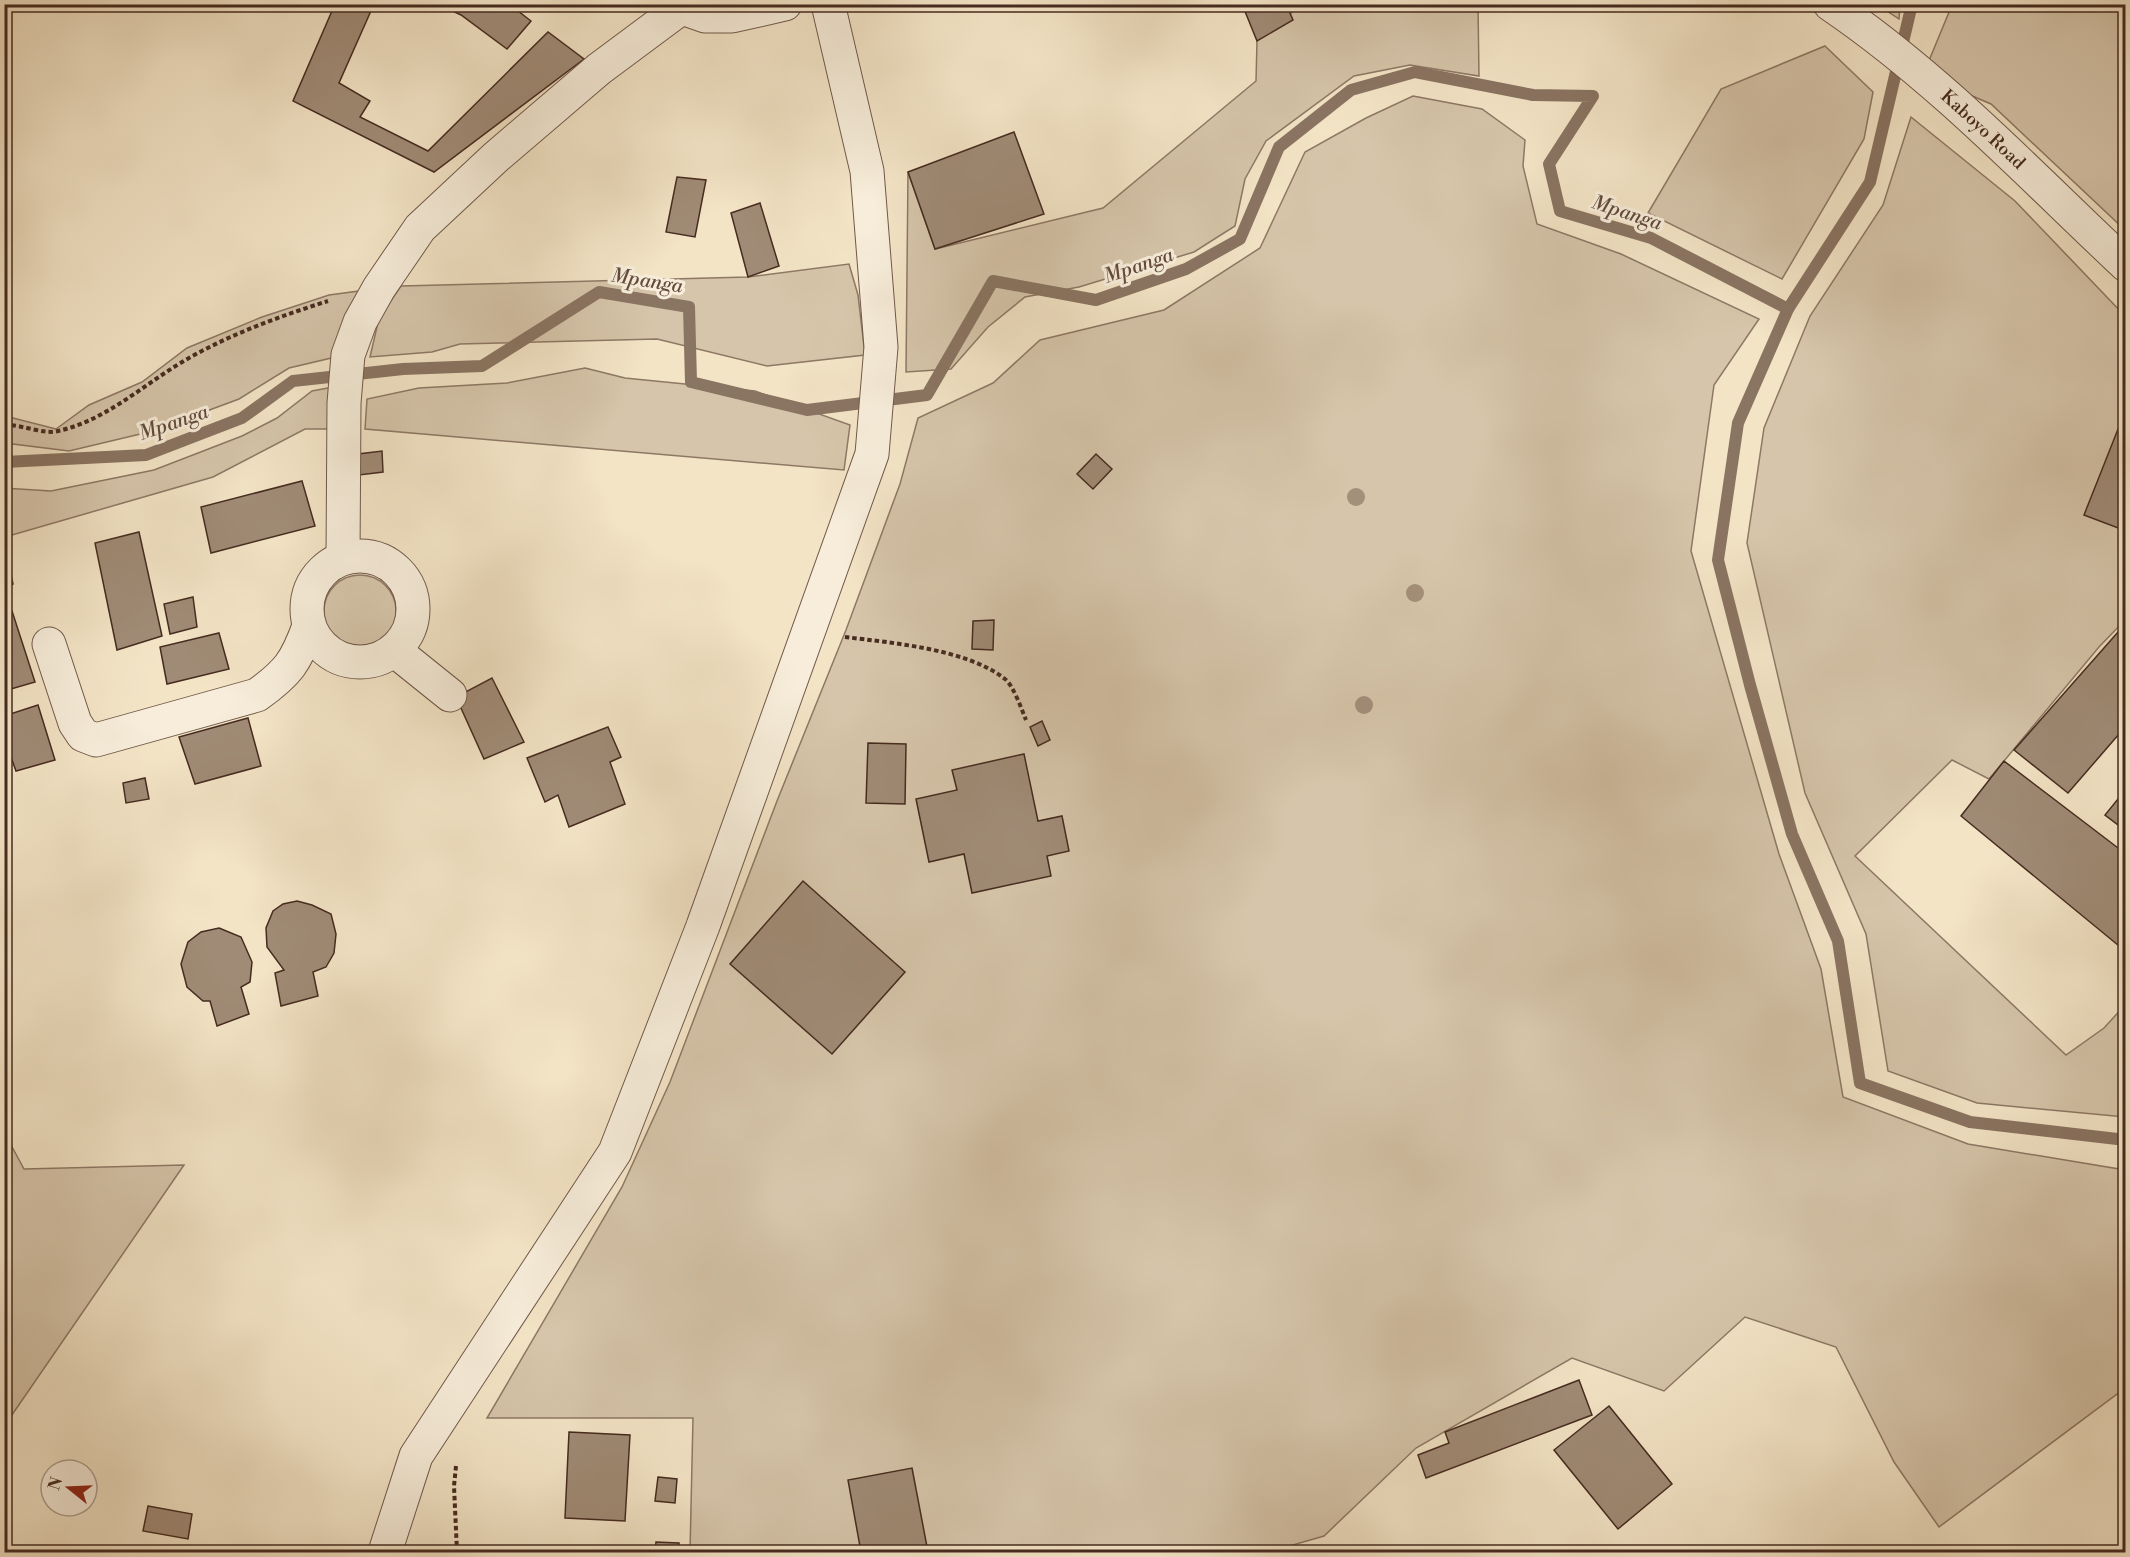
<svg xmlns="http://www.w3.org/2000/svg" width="2130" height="1557" viewBox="0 0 2130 1557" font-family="'Libre Bodoni',serif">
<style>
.green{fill:#d6c5aa;stroke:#8e7865;stroke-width:1.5}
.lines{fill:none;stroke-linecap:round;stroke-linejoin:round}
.stream{stroke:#8a7462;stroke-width:12}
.building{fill:#a08b76;stroke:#462b20;stroke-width:1.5}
.minor-casing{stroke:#71594a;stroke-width:35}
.path{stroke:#462b20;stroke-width:4;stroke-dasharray:4.5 3;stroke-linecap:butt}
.minor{stroke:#f7edda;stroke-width:33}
.tree{fill:#a48f7a}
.labels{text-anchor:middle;stroke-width:6;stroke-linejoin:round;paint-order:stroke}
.street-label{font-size:18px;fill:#462b20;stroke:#f7edda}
.water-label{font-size:20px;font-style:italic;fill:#624a3c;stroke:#f7edda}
</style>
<rect width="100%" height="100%" fill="#f3e4c6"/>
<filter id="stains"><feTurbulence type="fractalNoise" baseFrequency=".00333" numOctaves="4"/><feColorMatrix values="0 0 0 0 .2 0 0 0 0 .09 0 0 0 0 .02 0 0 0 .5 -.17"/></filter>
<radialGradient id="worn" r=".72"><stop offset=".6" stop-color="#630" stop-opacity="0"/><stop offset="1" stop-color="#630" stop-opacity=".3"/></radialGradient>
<g class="green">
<polygon points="1301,5 1478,5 1479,76 1410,65 1354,76 1266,141 1245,179 1235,226 1194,252 1079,287 1025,297 988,327 951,369 906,372 908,172 935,249 1103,208 1256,81 1257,41"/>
<polygon points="1878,5 1900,5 1899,19"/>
<polygon points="1952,5 2125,5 2125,230 1991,104 1923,75"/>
<polygon points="1825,46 1873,92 1864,139 1782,279 1648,213 1721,89"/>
<polygon points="1413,96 1482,109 1525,140 1523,166 1537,224 1621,254 1759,319 1714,385 1691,551 1779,854 1821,969 1843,1097 1968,1144 2125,1170 2125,1388 1939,1527 1894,1462 1836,1347 1745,1317 1664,1391 1572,1358 1416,1448 1324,1536 1268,1552 690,1552 693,1418 487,1418 622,1187 670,1082 777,801 846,630 900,484 918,418 993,383 1040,340 1164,310 1260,248 1305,152 1366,118"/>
<polygon points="1911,117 2015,201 2125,316 2125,620 2099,647 1989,779 1952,760 1855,856 2066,1055 2104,1028 2125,1005 2125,1117 1977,1103 1888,1071 1866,934 1805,793 1747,543 1764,428 1810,316 1883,205"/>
<polygon points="849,264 858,295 865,355 767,366 657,339 460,344 432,352 370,357 379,318 401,286 748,277"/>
<polygon points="367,290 344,355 289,368 239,399 153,431 69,451 5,443 5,416 56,429 89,405 142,382 187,348 262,317 329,295"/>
<polygon points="585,368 625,378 755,391 850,425 844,470 365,429 367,399 419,388 507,383"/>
<polygon points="339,386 334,429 305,429 213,477 5,537 4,488 51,491 154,470 242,436 277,418 312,391"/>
<circle cx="360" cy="611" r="36"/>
<polygon points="4,1132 24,1169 184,1165 5,1425"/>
</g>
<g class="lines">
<g class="stream">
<polyline points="1788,309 1738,423 1718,560 1750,685 1792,834 1838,941 1860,1083 1970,1122 2126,1140"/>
<polyline points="4,462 146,455 242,418 293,381 403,369 482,366 599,292 689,307 691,382 807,410 927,395 993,281 1096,300 1186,269 1240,239 1279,147 1351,90 1415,72 1533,95 1593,96 1549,164 1560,211 1651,238 1788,309 1870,182 1912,4"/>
</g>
</g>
<g class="building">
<polygon points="335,4 374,4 339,83 370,101 360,117 428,151 548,32 584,59 434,172 293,101"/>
<polygon points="438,4 509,4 531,21 507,49 461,15"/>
<polygon points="1242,4 1286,4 1293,20 1257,41"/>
<polygon points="1014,132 1044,214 935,249 908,172"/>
<polygon points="677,177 706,180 695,237 666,232"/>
<polygon points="760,203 779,266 748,277 731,213"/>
<polygon points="2126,409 2126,531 2084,515"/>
<polygon points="382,451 383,472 359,475 358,454"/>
<polygon points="1096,454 1112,469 1093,489 1077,474"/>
<polygon points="302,481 315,526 211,553 201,507"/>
<polygon points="139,532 162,636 117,650 95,543"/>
<polygon points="8,560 13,584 4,588 4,561"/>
<polygon points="193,597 197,627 170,634 164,604"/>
<polygon points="12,611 35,682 4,691 4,613"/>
<polygon points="994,620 993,650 972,649 973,621"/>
<polygon points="2126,623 2126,726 2068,793 2014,750"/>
<polygon points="219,633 229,669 167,684 160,647"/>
<polygon points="492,678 524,742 484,759 456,697"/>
<polygon points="38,705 55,760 16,771 4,738 4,716"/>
<polygon points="248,718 261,766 195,784 179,737"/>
<polygon points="1042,721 1050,740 1038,746 1030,727"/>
<polygon points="608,727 621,757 610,762 625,804 569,827 558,795 545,802 527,758"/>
<polygon points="868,743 906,744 905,804 866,803"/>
<polygon points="1024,754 1038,821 1062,816 1069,851 1047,856 1051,876 972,893 964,854 929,862 916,799 957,790 952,770"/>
<polygon points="2004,761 2126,854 2124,950 1961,816"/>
<polygon points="145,778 149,799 126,803 123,783"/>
<polygon points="2126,789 2126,831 2105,815"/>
<polygon points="803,881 905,972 832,1054 730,964"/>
<polygon points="297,901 312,905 331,914 336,934 334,953 326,967 313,972 318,996 281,1006 275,973 284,970 267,947 266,928 273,911 283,904"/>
<polygon points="219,928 241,937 252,962 250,982 241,987 249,1014 217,1026 210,1001 203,1001 187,987 181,964 188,942 201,932"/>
<polygon points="1579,1380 1592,1415 1426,1478 1418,1455 1449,1443 1445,1432"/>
<polygon points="1609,1406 1672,1484 1618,1529 1554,1450"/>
<polygon points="569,1432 630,1435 625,1521 565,1518"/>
<polygon points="912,1468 928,1552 861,1552 848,1480"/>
<polygon points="658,1477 677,1479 675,1503 655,1501"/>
<polygon points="148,1506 192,1514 188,1539 143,1531"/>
<polygon points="656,1542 679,1543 679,1552 655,1552"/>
</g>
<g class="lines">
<g class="minor-casing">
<g id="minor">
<polyline points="671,4 705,16 732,16 785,4"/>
<path id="s1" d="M1830 4C1939 78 2030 175 2126 265"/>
<circle cx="360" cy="609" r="53"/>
<polyline points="343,558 344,403 348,355 360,322 379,288 420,228 496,157 599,69 681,8"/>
<path d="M49 644 75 723 83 735 96 740 257 695C288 673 296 662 309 626"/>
<polyline points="394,650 450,695"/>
<polyline points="385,1552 416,1456 615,1152 703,926 872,454 881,347 867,171 828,4"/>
</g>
</g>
<g class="path">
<path d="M4 425C21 424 44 435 58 431 108 420 146 382 189 358 233 333 281 316 328 301"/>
<path d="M845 637C893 643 967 649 1005 679 1013 685 1022 710 1026 720"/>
<polyline points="456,1466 454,1486 457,1552"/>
</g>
<use href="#minor" class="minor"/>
</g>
<g class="tree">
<circle cx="1356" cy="497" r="9"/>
<circle cx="1415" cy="593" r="9"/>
<circle cx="1364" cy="705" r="9"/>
</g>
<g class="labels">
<g class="street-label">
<text dy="6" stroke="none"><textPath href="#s1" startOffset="198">Kaboyo Road</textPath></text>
</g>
<g class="water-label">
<text transform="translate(1627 212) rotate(18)" y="7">Mpanga</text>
<text transform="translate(1138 265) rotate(-19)" y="7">Mpanga</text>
<text transform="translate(647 280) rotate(9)" y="7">Mpanga</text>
<text transform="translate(173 422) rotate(-19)" y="7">Mpanga</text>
</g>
</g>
<rect width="2130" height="1557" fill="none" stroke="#f3e4c6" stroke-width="24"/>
<rect x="6" y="6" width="2118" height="1545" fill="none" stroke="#462b20" stroke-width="3"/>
<rect x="12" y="12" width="2106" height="1533" fill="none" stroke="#462b20" stroke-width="1.5"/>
<g transform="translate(69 1488) rotate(288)"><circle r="28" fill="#f7edda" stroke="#b09f90" stroke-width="1.5"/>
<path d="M0-4.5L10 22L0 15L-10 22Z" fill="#8f2418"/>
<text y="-9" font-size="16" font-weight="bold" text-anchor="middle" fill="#462b20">N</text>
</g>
<rect width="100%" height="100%" filter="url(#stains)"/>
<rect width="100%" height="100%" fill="url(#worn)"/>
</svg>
